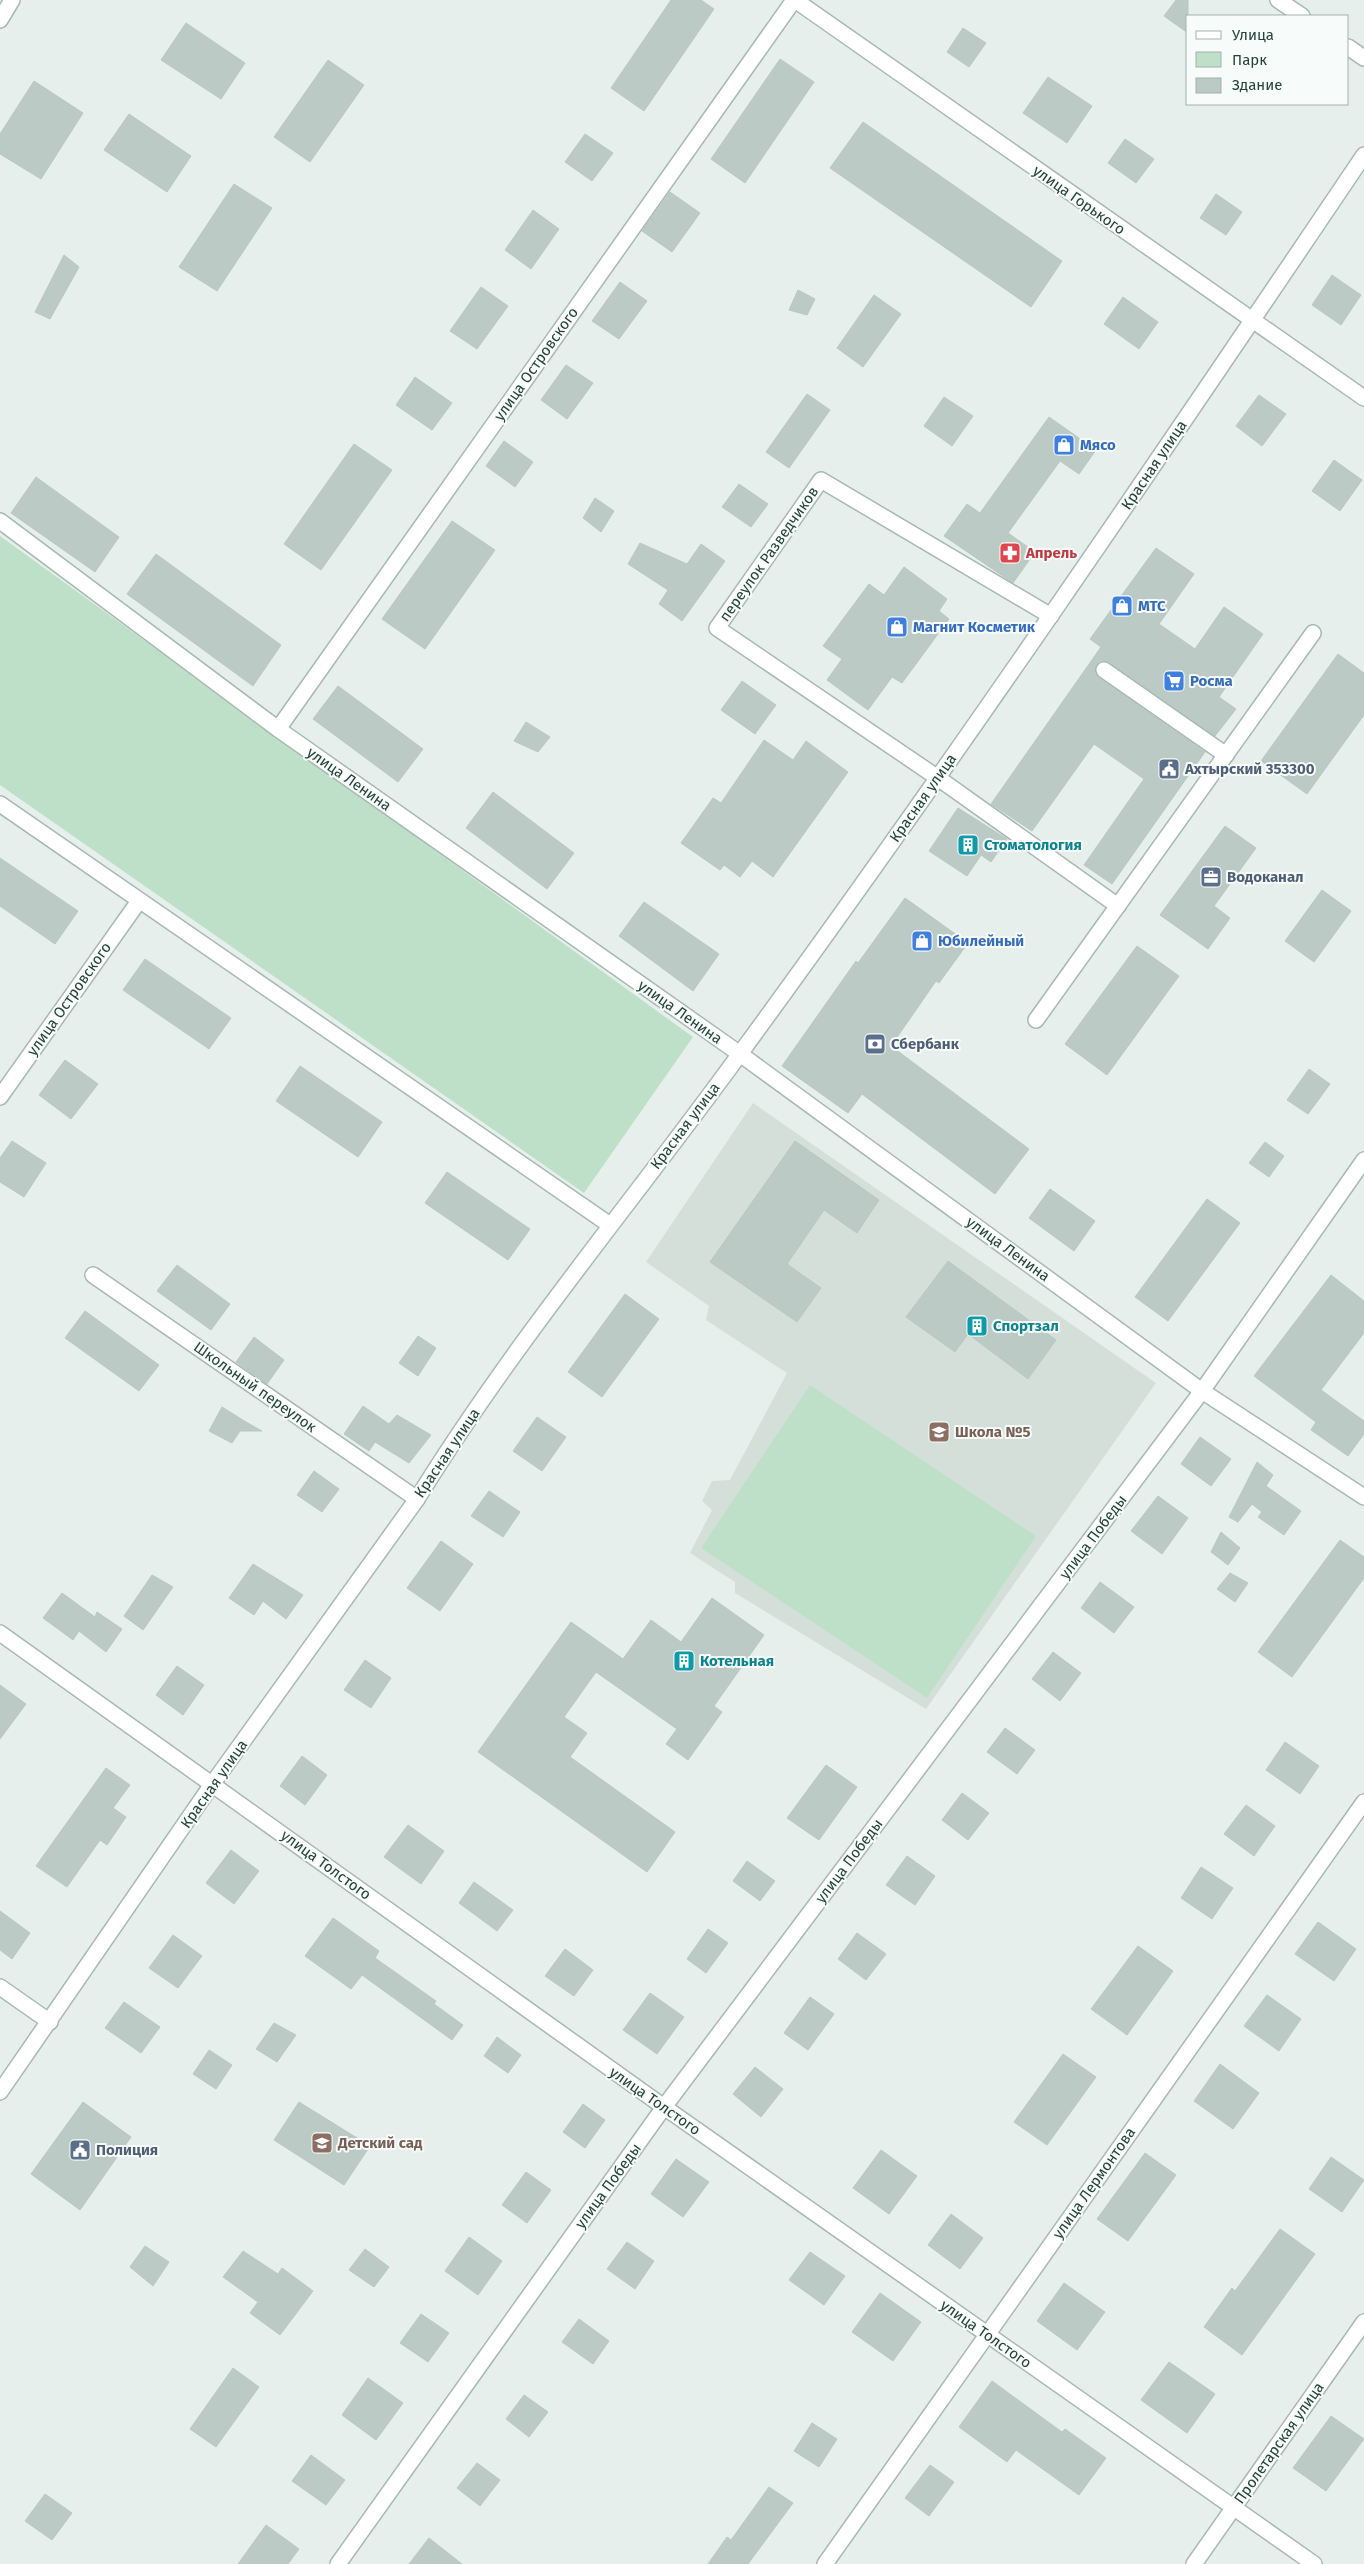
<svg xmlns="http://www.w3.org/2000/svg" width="1364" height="2564" viewBox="0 0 1364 2564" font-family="'Fira Sans',sans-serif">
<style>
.built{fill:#d4dfda}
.green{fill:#bfe0c8}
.building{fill:#bbcac4;stroke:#b8c9c2}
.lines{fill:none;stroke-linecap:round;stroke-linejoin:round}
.minor-casing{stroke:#a8b8b2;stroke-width:18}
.tertiary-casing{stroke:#a8b8b2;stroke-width:18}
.minor{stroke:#fff;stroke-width:15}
.tertiary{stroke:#fff;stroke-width:15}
.labels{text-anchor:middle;stroke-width:4;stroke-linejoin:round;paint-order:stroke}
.street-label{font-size:15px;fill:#24423a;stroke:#f7fbf9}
.shop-label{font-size:15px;font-weight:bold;fill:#366cbe;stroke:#f7fbf9;text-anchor:start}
.health-label{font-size:15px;font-weight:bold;fill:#be3a42;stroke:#f7fbf9;text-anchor:start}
.service-label{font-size:15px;font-weight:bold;fill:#4e5e75;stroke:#f7fbf9;text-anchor:start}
.culture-label{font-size:15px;font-weight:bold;fill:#0d838f;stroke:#f7fbf9;text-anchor:start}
.education-label{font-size:15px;font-weight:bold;fill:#785e54;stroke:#f7fbf9;text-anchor:start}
</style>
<rect width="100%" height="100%" fill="#e6efeb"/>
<polygon class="built" points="753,1103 1156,1383 926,1709 735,1593 735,1582 690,1553 712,1510 702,1501 712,1481 730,1480 787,1373 706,1320 709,1306 646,1262"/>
<g class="green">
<polygon points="0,536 693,1037 584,1193 0,785"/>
<polygon points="810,1385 1036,1536 927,1698 701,1548"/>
</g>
<g class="building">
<polygon points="671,0 701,0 714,9 644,111 611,88"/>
<polygon points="1176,0 1188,0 1188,33 1164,16"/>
<polygon points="186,23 245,63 221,99 161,60"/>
<polygon points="963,28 986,43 969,67 947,52"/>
<polygon points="780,59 814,82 745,183 711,159"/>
<polygon points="328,60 364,85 310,162 274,137"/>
<polygon points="1048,77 1092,106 1067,143 1023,113"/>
<polygon points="34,81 83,113 41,179 0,154 0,134"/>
<polygon points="129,114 191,156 167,192 104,150"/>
<polygon points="863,122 1062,261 1031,307 830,168"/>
<polygon points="585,134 613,153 592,181 565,162"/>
<polygon points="1125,139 1154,159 1136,183 1108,163"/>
<polygon points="234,184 272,208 217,291 179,267"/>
<polygon points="670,192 700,213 672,252 642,231"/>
<polygon points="1216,194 1242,212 1226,235 1200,218"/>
<polygon points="533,210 559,229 531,269 505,250"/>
<polygon points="64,255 79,267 50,319 35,312"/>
<polygon points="1332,275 1361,295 1341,325 1312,305"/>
<polygon points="620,282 647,301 619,339 592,321"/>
<polygon points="481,287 508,306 477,349 450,331"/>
<polygon points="798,290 815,299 807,315 789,310"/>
<polygon points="874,295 901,314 863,367 837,348"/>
<polygon points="1123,297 1158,322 1139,349 1104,324"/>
<polygon points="566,365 593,383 567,419 541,400"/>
<polygon points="415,377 452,403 432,430 396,405"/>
<polygon points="807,394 830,410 789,468 766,452"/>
<polygon points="1259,395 1286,414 1262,446 1236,426"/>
<polygon points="944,397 973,416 952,446 924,426"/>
<polygon points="1049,417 1096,450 1079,474 1060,461 1008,533 1035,552 1013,583 944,536 967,504 980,513"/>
<polygon points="504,441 533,462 515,487 486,466"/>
<polygon points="354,444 392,470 321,570 284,544"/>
<polygon points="1334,460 1362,480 1340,511 1312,491"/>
<polygon points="36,477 119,537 95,572 11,513"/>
<polygon points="739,484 768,504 751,527 722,507"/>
<polygon points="595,498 614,511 601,532 583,518"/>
<polygon points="452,521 495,550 425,649 382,619"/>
<polygon points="640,543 687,564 701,544 725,561 682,621 659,604 668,590 628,564"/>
<polygon points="1156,548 1194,574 1159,624 1195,649 1224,607 1263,634 1219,697 1236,709 1215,736 1109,662 1100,661 1096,665 1095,674 1099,678 1205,752 1112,884 1084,865 1144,779 1094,744 1032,831 991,804 1101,647 1090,639"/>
<polygon points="156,554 281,645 253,686 127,594"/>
<polygon points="904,567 947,599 939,611 949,619 902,683 892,677 868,710 827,680 842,659 823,646 869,584 884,595"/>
<polygon points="1338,654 1364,673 1364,715 1307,794 1261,761"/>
<polygon points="742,681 776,705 755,734 721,710"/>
<polygon points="338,686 423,749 398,782 313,719"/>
<polygon points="526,722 550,737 538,752 514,741"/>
<polygon points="764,740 793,760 806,741 848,772 773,877 752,861 740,877 724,865 720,870 681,843 713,798 721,803"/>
<polygon points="493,792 574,853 547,889 466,828"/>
<polygon points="958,808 1007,839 991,862 981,855 967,876 929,851"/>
<polygon points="1225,826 1256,848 1214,906 1230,918 1208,949 1160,915"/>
<polygon points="0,858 78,911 55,944 0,906"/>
<polygon points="1322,890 1351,911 1314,962 1285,941"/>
<polygon points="905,898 968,943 939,983 936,981 891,1046 1029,1149 995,1194 862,1094 848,1113 782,1066 856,961 858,963"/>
<polygon points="644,902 719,954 693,991 619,936"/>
<polygon points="1137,946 1179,976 1107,1075 1065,1044"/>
<polygon points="145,959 231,1018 209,1049 123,990"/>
<polygon points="65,1060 98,1084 71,1119 39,1095"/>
<polygon points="300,1066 382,1122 358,1157 276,1101"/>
<polygon points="1309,1069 1330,1084 1308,1114 1287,1100"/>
<polygon points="12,1141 46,1163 24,1197 0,1182 0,1158"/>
<polygon points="795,1141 879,1200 857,1233 824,1210 787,1264 821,1288 797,1322 710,1262"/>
<polygon points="1265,1142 1284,1156 1269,1177 1249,1163"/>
<polygon points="447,1172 530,1229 508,1260 425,1203"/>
<polygon points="1050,1189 1095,1221 1074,1251 1029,1218"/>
<polygon points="1207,1199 1240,1223 1168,1321 1135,1297"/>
<polygon points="948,1261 1056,1340 1028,1379 968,1334 955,1352 906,1317"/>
<polygon points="177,1265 230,1304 211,1330 157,1291"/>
<polygon points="1331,1275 1364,1301 1364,1333 1321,1390 1364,1421 1364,1434 1348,1456 1311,1430 1316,1422 1254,1376"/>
<polygon points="625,1294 659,1319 602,1397 568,1372"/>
<polygon points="85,1311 159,1365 139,1391 65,1338"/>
<polygon points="418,1336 436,1348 418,1376 399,1363"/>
<polygon points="254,1337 284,1360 267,1384 236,1362"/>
<polygon points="363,1406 389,1424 397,1415 431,1435 409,1463 375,1442 369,1451 344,1434"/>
<polygon points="222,1407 246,1422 262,1431 240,1431 232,1443 209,1431"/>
<polygon points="537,1417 566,1437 542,1471 513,1451"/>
<polygon points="1200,1437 1231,1459 1211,1486 1181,1464"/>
<polygon points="1257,1462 1273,1475 1266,1486 1301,1511 1284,1535 1258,1517 1262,1512 1252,1504 1238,1522 1229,1517"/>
<polygon points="314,1471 339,1489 322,1512 297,1495"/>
<polygon points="489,1491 520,1512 503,1537 471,1516"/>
<polygon points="1158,1496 1188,1518 1162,1554 1131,1531"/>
<polygon points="1221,1532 1240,1548 1228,1565 1211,1552"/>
<polygon points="1340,1540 1364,1557 1364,1578 1292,1677 1258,1652"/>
<polygon points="441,1541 473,1564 440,1611 407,1588"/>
<polygon points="253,1564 303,1595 286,1619 263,1601 254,1615 229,1598"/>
<polygon points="1230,1573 1248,1583 1235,1602 1217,1589"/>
<polygon points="152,1575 173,1587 143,1630 124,1616"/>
<polygon points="1100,1582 1134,1607 1114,1633 1081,1608"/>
<polygon points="62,1593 95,1617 97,1612 122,1629 106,1652 79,1631 73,1640 43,1618"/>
<polygon points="712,1598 764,1635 714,1706 722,1712 688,1760 666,1744 677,1729 596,1672 564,1717 587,1733 570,1757 675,1832 647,1872 478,1752 571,1622 623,1659 651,1620 681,1642"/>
<polygon points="1053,1652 1081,1673 1060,1701 1032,1679"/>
<polygon points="365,1660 391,1678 371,1708 344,1690"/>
<polygon points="177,1666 204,1685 183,1715 156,1695"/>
<polygon points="0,1685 26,1704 0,1739"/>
<polygon points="1005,1728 1035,1750 1017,1774 987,1752"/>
<polygon points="1285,1742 1319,1766 1300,1794 1266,1770"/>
<polygon points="302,1756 327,1775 305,1805 280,1786"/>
<polygon points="826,1765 857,1787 819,1840 787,1818"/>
<polygon points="106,1768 130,1785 113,1808 126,1817 107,1845 100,1840 67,1887 36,1866"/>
<polygon points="962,1793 989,1813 968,1840 942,1820"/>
<polygon points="1246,1805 1275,1826 1254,1856 1224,1834"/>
<polygon points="408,1825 444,1851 421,1884 384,1857"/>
<polygon points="231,1850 259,1871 234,1904 206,1883"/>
<polygon points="907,1856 935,1876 915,1905 886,1885"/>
<polygon points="747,1861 775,1881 760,1901 733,1881"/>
<polygon points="1201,1867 1233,1888 1212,1919 1181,1898"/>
<polygon points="474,1882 513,1910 497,1931 459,1903"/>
<polygon points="0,1911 30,1933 12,1959 0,1950"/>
<polygon points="333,1918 379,1951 375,1958 436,2001 434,2004 463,2025 452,2040 362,1975 351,1989 305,1956"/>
<polygon points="1318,1922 1356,1949 1334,1981 1295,1954"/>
<polygon points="708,1929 728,1943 706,1973 687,1959"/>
<polygon points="857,1933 886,1954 866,1980 838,1959"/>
<polygon points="173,1935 202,1956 178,1988 149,1968"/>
<polygon points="1138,1946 1173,1971 1127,2035 1091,2009"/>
<polygon points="565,1949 593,1970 574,1996 545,1976"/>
<polygon points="650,1993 684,2017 657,2054 623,2030"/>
<polygon points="1267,1995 1301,2019 1279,2051 1244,2026"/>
<polygon points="810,1997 834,2014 808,2050 784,2033"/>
<polygon points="124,2002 160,2027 141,2053 105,2028"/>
<polygon points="274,2023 296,2035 277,2062 256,2049"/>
<polygon points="497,2037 521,2055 508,2073 484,2056"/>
<polygon points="209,2050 232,2065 216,2089 193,2074"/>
<polygon points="1063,2054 1096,2077 1047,2145 1014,2122"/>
<polygon points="1220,2064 1259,2093 1233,2129 1194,2101"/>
<polygon points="755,2067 783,2089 761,2117 733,2094"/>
<polygon points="83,2102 131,2137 80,2210 31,2174"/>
<polygon points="299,2102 370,2146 344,2185 274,2140"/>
<polygon points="583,2104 605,2120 585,2148 563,2132"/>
<polygon points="881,2150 917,2176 889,2214 853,2188"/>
<polygon points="1145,2153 1176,2175 1128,2241 1097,2219"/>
<polygon points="1331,2157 1364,2180 1342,2212 1309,2189"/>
<polygon points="676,2159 709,2182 683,2217 651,2194"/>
<polygon points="526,2172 551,2190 527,2223 502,2205"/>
<polygon points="951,2214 983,2238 960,2269 928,2245"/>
<polygon points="1280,2229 1315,2254 1242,2355 1204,2327 1232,2288 1235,2291"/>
<polygon points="469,2237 502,2261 478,2295 445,2271"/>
<polygon points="627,2242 654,2261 635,2289 607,2269"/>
<polygon points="145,2246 169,2262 153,2286 130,2267"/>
<polygon points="365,2249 389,2267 374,2287 349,2270"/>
<polygon points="243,2251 278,2274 282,2268 313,2291 280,2335 250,2313 258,2302 223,2277"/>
<polygon points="810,2252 845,2276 824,2305 789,2280"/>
<polygon points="1064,2283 1105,2312 1077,2350 1037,2321"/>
<polygon points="880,2293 921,2322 893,2361 852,2332"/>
<polygon points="421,2314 449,2333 428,2362 400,2343"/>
<polygon points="579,2319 609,2341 593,2364 562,2342"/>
<polygon points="1169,2362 1215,2394 1187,2433 1141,2400"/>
<polygon points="233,2368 259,2387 216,2447 190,2429"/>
<polygon points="368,2378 403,2403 376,2440 342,2415"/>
<polygon points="992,2381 1062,2432 1065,2429 1106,2458 1079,2495 1016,2450 1007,2462 959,2427"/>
<polygon points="524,2395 548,2412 529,2437 506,2419"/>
<polygon points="1331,2416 1364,2439 1326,2491 1293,2468"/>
<polygon points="812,2423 837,2439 819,2467 794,2451"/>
<polygon points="311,2455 345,2480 326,2505 292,2481"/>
<polygon points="477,2463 500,2480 480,2506 457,2488"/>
<polygon points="930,2465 954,2482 929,2516 905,2498"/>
<polygon points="769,2487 793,2503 748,2564 708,2564 727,2537 731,2540"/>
<polygon points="45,2494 72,2513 52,2540 25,2521"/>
<polygon points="266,2525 299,2549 288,2564 238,2564"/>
<polygon points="429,2538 462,2564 409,2564"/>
</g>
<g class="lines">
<g class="minor-casing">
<g id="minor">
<polyline points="795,0 1364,398"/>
<polyline points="1278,0 1302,16"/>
<polyline points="1348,47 1364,58"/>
<polyline points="0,521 278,729 740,1054 1202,1391 1364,1497"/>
<polyline points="1051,616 821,480 717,628 938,778 1118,906"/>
<polyline points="1104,670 1226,755"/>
<polyline points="278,729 794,0"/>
<polyline points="0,804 610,1225"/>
<polyline points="1036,1020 1313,633"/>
<polyline points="0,1097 139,901"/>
<polyline points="93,1275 417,1499"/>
<polyline points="0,1633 664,2107 1314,2564"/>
<polyline points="0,1987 50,2022"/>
<polyline points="338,2564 664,2107 1202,1391 1364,1160"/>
<polyline points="825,2564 1364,1802"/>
<polyline points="1194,2564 1364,2322"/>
</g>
</g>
<g class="tertiary-casing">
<g id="tertiary">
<polyline points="0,20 12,0"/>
<path d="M0 2092 213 1783 417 1499C514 1342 634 1200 742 1051 957 757 1161 456 1364 155"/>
</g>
</g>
<use href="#minor" class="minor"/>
<use href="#tertiary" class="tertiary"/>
</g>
<defs>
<g id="shop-square" transform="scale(1.125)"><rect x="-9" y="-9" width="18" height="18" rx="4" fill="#3f7fe0" stroke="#f7fbf9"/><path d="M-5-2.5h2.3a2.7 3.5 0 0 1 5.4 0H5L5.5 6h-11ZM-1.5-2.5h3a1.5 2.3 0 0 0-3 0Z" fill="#fff"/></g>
<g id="pharmacy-square" transform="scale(1.125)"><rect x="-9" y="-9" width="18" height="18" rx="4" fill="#e0444e" stroke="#f7fbf9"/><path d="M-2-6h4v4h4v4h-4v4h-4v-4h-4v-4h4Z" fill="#fff"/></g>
<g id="supermarket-square" transform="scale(1.125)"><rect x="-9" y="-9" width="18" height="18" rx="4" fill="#3f7fe0" stroke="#f7fbf9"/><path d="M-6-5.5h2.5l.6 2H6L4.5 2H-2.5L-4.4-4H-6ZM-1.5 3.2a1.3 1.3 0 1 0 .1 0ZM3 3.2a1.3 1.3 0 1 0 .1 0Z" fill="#fff"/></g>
<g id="civic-square" transform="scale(1.125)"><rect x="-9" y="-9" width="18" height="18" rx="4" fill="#5c6f8a" stroke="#f7fbf9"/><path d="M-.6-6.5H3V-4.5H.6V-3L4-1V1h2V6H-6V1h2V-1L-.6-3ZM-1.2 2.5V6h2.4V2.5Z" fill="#fff"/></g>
<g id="building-square" transform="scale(1.125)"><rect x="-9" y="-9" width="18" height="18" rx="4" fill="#0f9aa8" stroke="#f7fbf9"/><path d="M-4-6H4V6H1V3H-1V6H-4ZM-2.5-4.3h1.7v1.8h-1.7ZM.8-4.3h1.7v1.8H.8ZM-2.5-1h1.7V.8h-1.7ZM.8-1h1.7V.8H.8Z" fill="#fff"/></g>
<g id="office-square" transform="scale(1.125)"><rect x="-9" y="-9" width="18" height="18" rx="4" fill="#5c6f8a" stroke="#f7fbf9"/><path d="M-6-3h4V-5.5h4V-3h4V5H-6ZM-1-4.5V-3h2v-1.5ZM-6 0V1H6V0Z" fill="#fff"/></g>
<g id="bank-square" transform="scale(1.125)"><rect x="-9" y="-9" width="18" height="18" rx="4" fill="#5c6f8a" stroke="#f7fbf9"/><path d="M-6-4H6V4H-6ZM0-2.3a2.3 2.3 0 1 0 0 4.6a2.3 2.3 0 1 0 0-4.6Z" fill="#fff"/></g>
<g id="school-square" transform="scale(1.125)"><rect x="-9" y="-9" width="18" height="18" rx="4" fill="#8d6e63" stroke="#f7fbf9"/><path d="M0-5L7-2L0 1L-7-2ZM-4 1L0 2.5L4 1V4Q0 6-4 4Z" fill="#fff"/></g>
</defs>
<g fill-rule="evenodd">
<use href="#shop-square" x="1064" y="445"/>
<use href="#pharmacy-square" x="1010" y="553"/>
<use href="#shop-square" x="1122" y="606"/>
<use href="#shop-square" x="897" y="627"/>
<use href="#supermarket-square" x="1174" y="681"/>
<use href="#civic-square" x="1169" y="769"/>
<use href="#building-square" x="968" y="845"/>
<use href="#office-square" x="1211" y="877"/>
<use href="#shop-square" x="922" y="941"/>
<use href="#bank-square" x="875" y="1044"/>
<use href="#building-square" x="977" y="1326"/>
<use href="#school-square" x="939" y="1432"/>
<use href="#building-square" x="684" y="1661"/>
<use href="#school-square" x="322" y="2143"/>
<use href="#civic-square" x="80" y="2150"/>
</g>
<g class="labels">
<g class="street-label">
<text transform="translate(1079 200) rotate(35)" y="5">улица Горького</text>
<text transform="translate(536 364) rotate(-55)" y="5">улица Островского</text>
<text transform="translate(1154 465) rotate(-56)" y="5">Красная улица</text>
<text transform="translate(769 554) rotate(-55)" y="5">переулок Разведчиков</text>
<text transform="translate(349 779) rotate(35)" y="5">улица Ленина</text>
<text transform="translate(923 798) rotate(-55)" y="5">Красная улица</text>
<text transform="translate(69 999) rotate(-55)" y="5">улица Островского</text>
<text transform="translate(680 1012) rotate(35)" y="5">улица Ленина</text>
<text transform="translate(685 1126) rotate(-53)" y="5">Красная улица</text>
<text transform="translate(1008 1249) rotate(36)" y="5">улица Ленина</text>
<text transform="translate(255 1387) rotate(35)" y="5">Школьный переулок</text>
<text transform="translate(447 1453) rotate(-56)" y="5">Красная улица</text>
<text transform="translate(1093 1537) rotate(-53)" y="5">улица Победы</text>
<text transform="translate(214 1784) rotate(-55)" y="5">Красная улица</text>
<text transform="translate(849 1861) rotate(-53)" y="5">улица Победы</text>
<text transform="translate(326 1865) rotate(36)" y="5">улица Толстого</text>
<text transform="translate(655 2101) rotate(35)" y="5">улица Толстого</text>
<text transform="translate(1094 2183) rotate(-55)" y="5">улица Лермонтова</text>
<text transform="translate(608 2186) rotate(-54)" y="5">улица Победы</text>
<text transform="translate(986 2334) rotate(35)" y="5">улица Толстого</text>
<text transform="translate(1279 2443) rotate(-55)" y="5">Пролетарская улица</text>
</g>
<g class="shop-label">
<text x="1080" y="450">Мясо</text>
<text x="1138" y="611">МТС</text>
<text x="913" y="632">Магнит Косметик</text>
<text x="1190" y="686">Росма</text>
<text x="938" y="946">Юбилейный</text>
</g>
<g class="health-label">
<text x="1026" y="558">Апрель</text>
</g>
<g class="service-label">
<text x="1185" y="774">Ахтырский 353300</text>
<text x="1227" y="882">Водоканал</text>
<text x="891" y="1049">Сбербанк</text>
<text x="96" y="2155">Полиция</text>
</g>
<g class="culture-label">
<text x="984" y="850">Стоматология</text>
<text x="993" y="1331">Спортзал</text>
<text x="700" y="1666">Котельная</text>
</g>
<g class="education-label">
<text x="955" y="1437">Школа №5</text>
<text x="338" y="2148">Детский сад</text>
</g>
</g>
<rect x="1186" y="15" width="162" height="90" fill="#f7fbf9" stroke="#a3b1ad"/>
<rect x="1196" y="31" width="25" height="8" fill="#ffffff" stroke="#a3b1ad"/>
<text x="1232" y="40" font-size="15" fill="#24423a">Улица</text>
<rect x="1196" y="52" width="25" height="15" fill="#bfe0c8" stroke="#a3b1ad"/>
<text x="1232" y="65" font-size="15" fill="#24423a">Парк</text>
<rect x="1196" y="78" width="25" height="15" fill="#bbcac4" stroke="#a3b1ad"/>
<text x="1232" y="90" font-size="15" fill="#24423a">Здание</text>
</svg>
